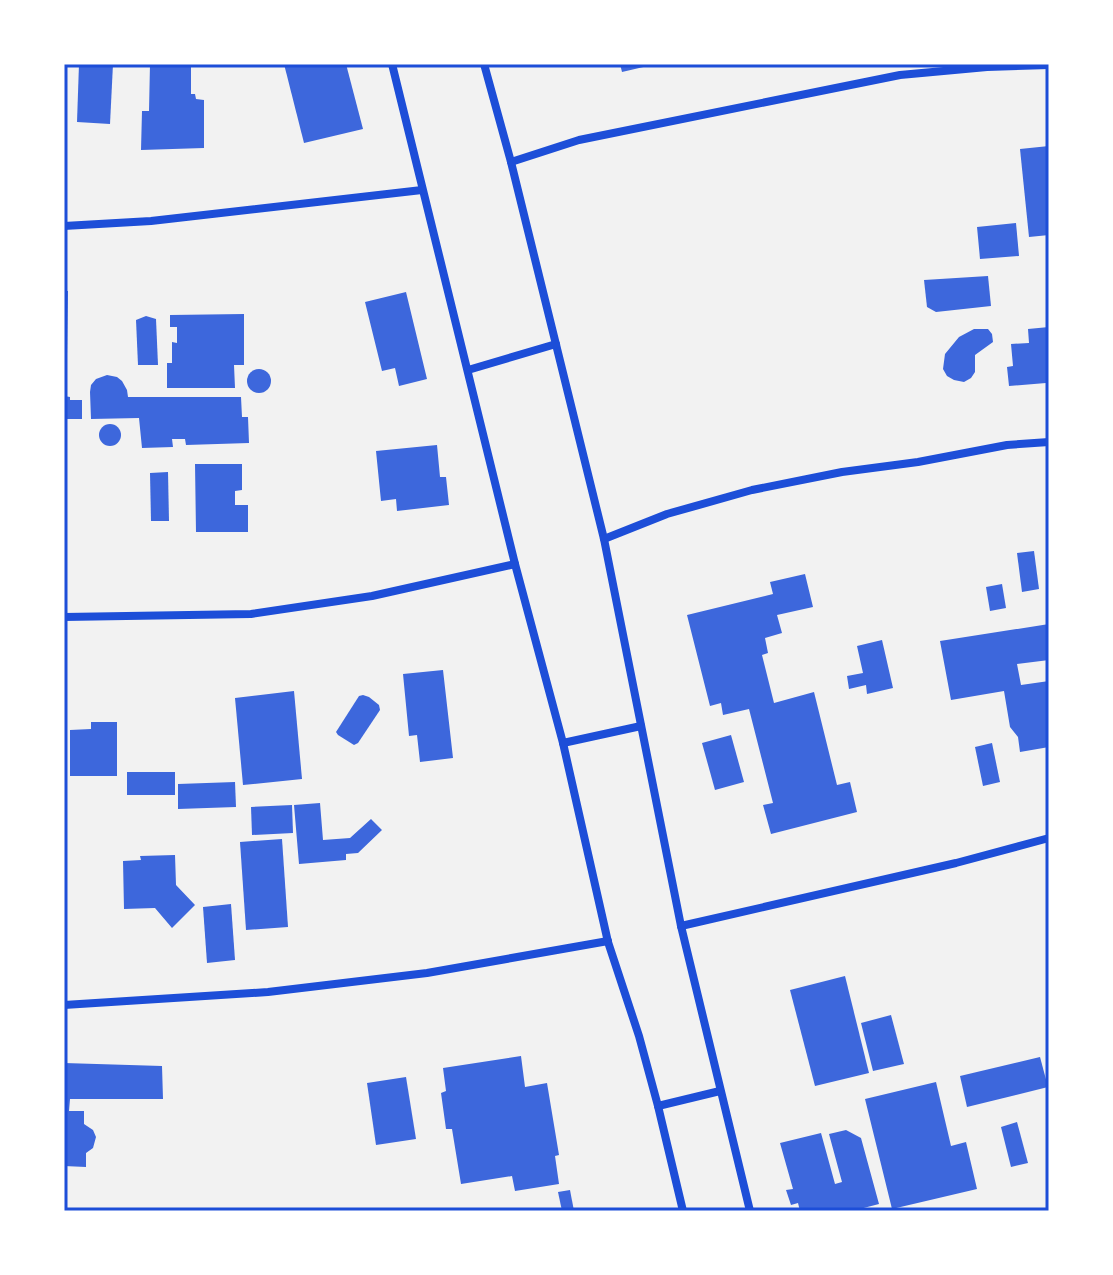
<svg xmlns="http://www.w3.org/2000/svg" width="1113" height="1275" viewBox="0 0 1113 1275" font-family="'Noto Sans',sans-serif">
<style>
.building{fill:#3d67dc}
.lines{fill:none;stroke-linecap:round;stroke-linejoin:round}
.minor{stroke:#1d4ed8;stroke-width:8}
.neatline{fill:none;stroke:#1d4ed8;stroke-width:3}
</style>
<rect width="100%" height="100%" fill="#f2f2f2"/>
<g class="building">
<polygon points="79,64 113,64 110,124 77,122"/>
<polygon points="150,64 191,64 191,94 195,94 196,99 204,100 204,148 141,150 142,111 149,111"/>
<polygon points="284,64 346,64 363,129 304,143"/>
<polygon points="620,64 652,64 652,65 622,72"/>
<polygon points="1049,146 1049,235 1029,237 1020,149"/>
<polygon points="1016,223 1019,256 980,259 977,227"/>
<polygon points="988,276 991,306 936,312 927,307 924,280"/>
<polygon points="64,291 68,291 67,354 64,354"/>
<polygon points="406,292 427,379 399,386 395,368 382,371 365,302"/>
<polygon points="244,314 244,365 234,365 235,388 167,388 167,363 172,363 172,342 177,343 177,327 170,327 170,315"/>
<polygon points="146,316 156,319 158,365 138,365 136,320"/>
<polygon points="1049,327 1049,391 1046,391 1046,383 1009,386 1007,367 1013,366 1011,344 1029,343 1028,329"/>
<polygon points="974,329 988,329 992,334 993,342 975,355 975,372 971,378 964,382 954,380 947,376 943,369 945,354 959,337"/>
<circle cx="259" cy="381" r="12"/>
<polygon points="107,375 117,377 122,381 127,390 128,397 241,397 242,417 248,417 249,443 186,445 185,439 172,439 173,447 142,448 139,418 91,419 90,392 91,385 96,379"/>
<polygon points="64,396 70,397 70,400 82,400 82,419 64,419"/>
<circle cx="110" cy="435" r="11"/>
<polygon points="437,445 440,477 446,477 449,505 397,511 396,499 381,501 376,451"/>
<polygon points="195,464 242,464 242,490 235,491 235,505 248,505 248,532 196,532"/>
<polygon points="168,472 169,521 151,521 150,473"/>
<polygon points="1034,551 1039,589 1022,592 1017,553"/>
<polygon points="805,574 813,607 777,615 782,633 765,638 768,653 762,655 774,703 814,692 837,785 850,782 857,812 771,834 763,805 773,803 749,709 723,715 721,703 710,706 687,615 773,594 770,582"/>
<polygon points="1002,584 1006,608 990,611 986,587"/>
<polygon points="1049,624 1049,660 1017,664 1021,685 1049,681 1049,747 1020,752 1018,737 1010,727 1004,691 951,700 940,641"/>
<polygon points="882,640 893,688 867,694 866,685 849,689 847,676 863,673 857,646"/>
<polygon points="443,670 453,758 420,762 417,735 409,736 403,674"/>
<polygon points="294,691 302,779 243,785 235,698"/>
<polygon points="363,695 369,697 379,705 380,710 358,743 354,745 338,735 336,732 359,696"/>
<polygon points="91,722 117,722 117,776 70,776 70,730 91,729"/>
<polygon points="731,735 744,782 715,790 702,743"/>
<polygon points="992,743 1000,782 983,786 975,747"/>
<rect x="127" y="772" width="48" height="23"/>
<polygon points="235,782 236,807 178,809 178,784"/>
<polygon points="320,803 323,840 350,838 371,819 382,830 358,853 346,854 346,860 299,864 294,805"/>
<polygon points="292,805 293,833 252,835 251,807"/>
<polygon points="282,839 288,927 246,930 240,842"/>
<polygon points="175,855 176,885 195,905 172,928 155,908 124,909 123,861 141,860 140,856"/>
<polygon points="231,904 235,960 207,963 203,907"/>
<polygon points="845,976 869,1073 815,1086 790,990"/>
<polygon points="891,1015 904,1064 873,1071 861,1023"/>
<polygon points="521,1056 525,1087 547,1083 559,1155 555,1156 559,1184 515,1191 512,1176 461,1184 452,1129 446,1129 441,1093 446,1091 443,1068"/>
<polygon points="1040,1057 1048,1087 967,1107 960,1076"/>
<polygon points="64,1063 162,1066 163,1099 70,1099 69,1111 84,1111 84,1124 93,1130 96,1137 93,1148 86,1153 86,1167 64,1166"/>
<polygon points="406,1077 416,1139 376,1145 367,1083"/>
<polygon points="936,1082 951,1146 966,1142 977,1189 892,1209 865,1099"/>
<polygon points="1017,1122 1028,1163 1011,1167 1001,1127"/>
<polygon points="846,1130 861,1138 879,1204 852,1211 800,1211 798,1203 791,1205 786,1190 793,1189 780,1143 821,1133 835,1184 842,1182 829,1134"/>
<polygon points="570,1190 574,1211 562,1211 558,1192"/>
</g>
<g class="lines">
<g class="minor">
<polyline points="392,64 515,564 563,743 608,942 639,1036 658,1106 683,1211"/>
<polyline points="484,64 511,162 604,539 681,926 750,1211"/>
<polyline points="511,162 579,140 900,75 987,67 1049,65"/>
<polyline points="64,226 151,221 422,190"/>
<polyline points="468,370 556,344"/>
<polyline points="604,539 667,514 752,490 842,472 918,462 1007,445 1049,442"/>
<polyline points="64,617 251,614 372,596 515,564"/>
<polyline points="563,743 641,726"/>
<polyline points="681,926 956,863 1049,838"/>
<polyline points="64,1005 268,992 427,973 608,941"/>
<polyline points="658,1106 720,1091"/>
</g>
</g>
<rect width="1113" height="1275" fill="none" stroke="#ffffff" stroke-width="132"/>
<rect x="66" y="66" width="981" height="1143" class="neatline"/>
</svg>
